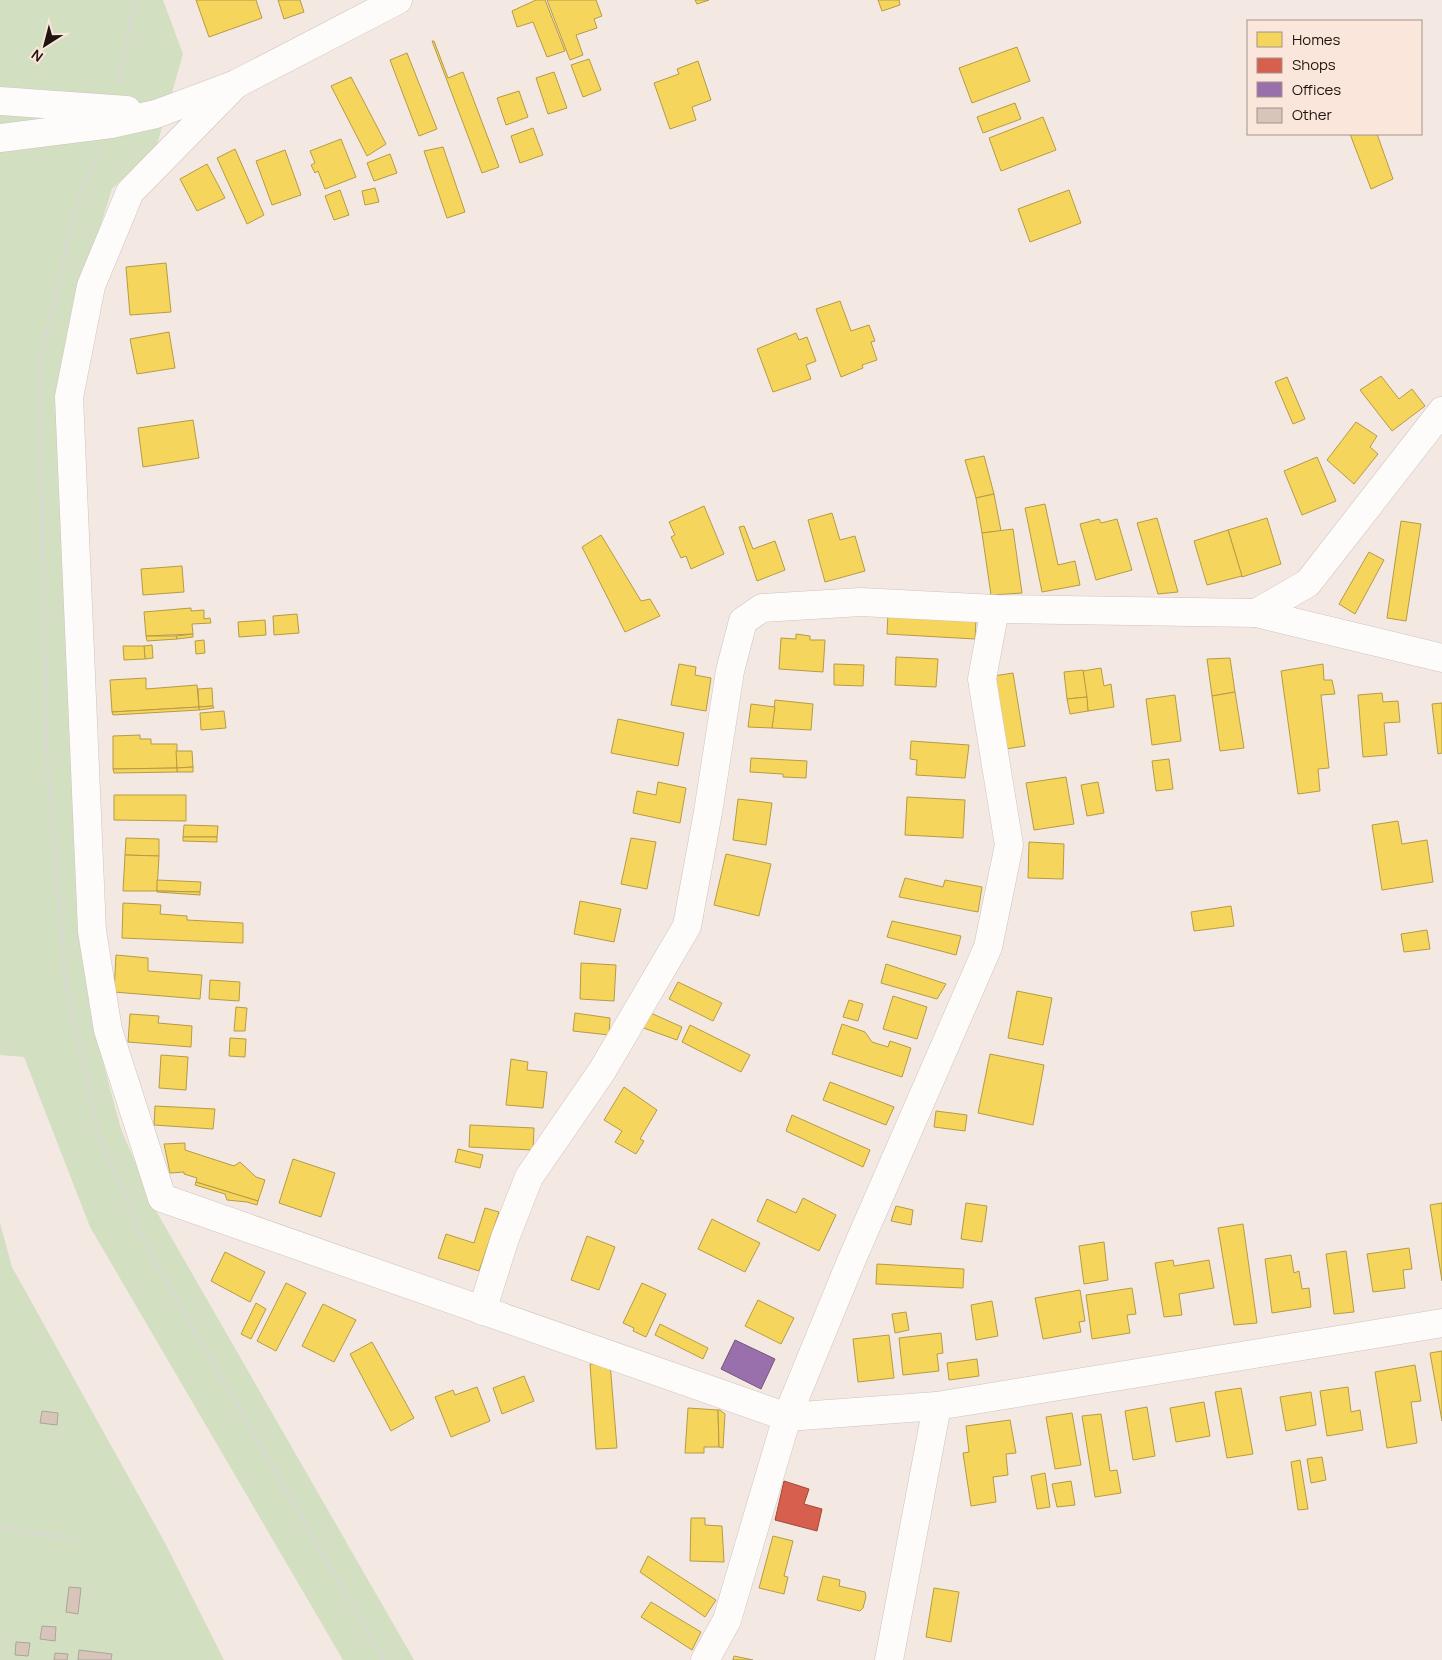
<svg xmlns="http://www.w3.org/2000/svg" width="1442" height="1660" viewBox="0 0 1442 1660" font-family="Manrope,sans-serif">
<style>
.green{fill:#d2e0c1}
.homes{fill:#f6d55c;stroke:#b69b45}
.shops{fill:#d6604d;stroke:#9f493a}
.offices{fill:#9970ab;stroke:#75547c}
.building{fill:#d7c5b9;stroke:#aea39c}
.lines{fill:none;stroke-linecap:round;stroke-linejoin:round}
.minor-casing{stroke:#cfc3bd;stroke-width:29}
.path{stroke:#dbd7d5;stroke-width:3;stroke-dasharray:5 2.5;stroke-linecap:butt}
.minor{stroke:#fdfcfb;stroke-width:28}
</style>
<rect width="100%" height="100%" fill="#f4e8e2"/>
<g class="green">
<polygon points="0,0 163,0 183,54 157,145 112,189 82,284 61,388 94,1029 121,1129 155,1209 414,1660 343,1660 90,1227 24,1057 0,1055"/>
<polygon points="0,1223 12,1267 164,1541 224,1660 0,1660"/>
</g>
<g class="homes">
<polygon points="196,0 256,0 262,18 209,37"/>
<polygon points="278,0 300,0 304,12 284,19"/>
<polygon points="536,0 545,0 565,51 547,57 533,22 517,27 512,11"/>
<polygon points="547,0 596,0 602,16 594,19 597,28 576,35 583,55 570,60"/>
<polygon points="695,0 709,0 697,4"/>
<polygon points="878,0 899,0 900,5 882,11"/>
<polygon points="432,41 434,41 448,78 463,72 499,167 482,173"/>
<polygon points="1017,47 1030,81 972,103 959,68"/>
<polygon points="407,53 437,129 419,136 390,60"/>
<polygon points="589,59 601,90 583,97 571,65"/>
<polygon points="698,61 711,100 692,107 696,120 670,129 654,83 679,74 677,69"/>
<polygon points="554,72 567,108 548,114 536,78"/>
<polygon points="351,77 386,144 367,156 331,86"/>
<polygon points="519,91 528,117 506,125 497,98"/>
<polygon points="1015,103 1021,119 983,133 977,117"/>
<polygon points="1043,117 1056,150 1001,171 989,138"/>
<polygon points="533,128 543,155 520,163 511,136"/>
<polygon points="1350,134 1377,134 1393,179 1371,189"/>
<polygon points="341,139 356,177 325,189 318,171 315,173 311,165 315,163 310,151"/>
<polygon points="443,147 465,212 447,218 424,151"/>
<polygon points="235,149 264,215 247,224 217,158"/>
<polygon points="285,150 301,195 272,205 256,161"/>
<polygon points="390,154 397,173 374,181 367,163"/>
<polygon points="207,164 225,198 197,211 180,179"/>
<polygon points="375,188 379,202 365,205 362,191"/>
<polygon points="340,190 349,215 334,220 325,196"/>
<polygon points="1069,190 1081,223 1030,242 1018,209"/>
<polygon points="166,263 171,312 130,315 126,267"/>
<polygon points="840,301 851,331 869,325 875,341 871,342 877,360 862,365 863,368 841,377 816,309"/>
<polygon points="169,332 175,368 137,374 130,339"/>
<polygon points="796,333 799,340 807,337 816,361 806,365 811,379 773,392 757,349"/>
<polygon points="1381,376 1399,399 1412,389 1425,406 1392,431 1360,390"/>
<polygon points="1287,377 1305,419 1293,424 1275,382"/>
<polygon points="193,420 199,458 143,467 138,428"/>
<polygon points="1356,422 1377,436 1370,447 1378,454 1354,484 1327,460"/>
<polygon points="984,456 994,494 976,498 965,460"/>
<polygon points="1317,457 1336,501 1302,515 1284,471"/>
<polygon points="994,494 1001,531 982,533 976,498"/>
<polygon points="1045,504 1058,565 1075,561 1080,585 1042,592 1025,508"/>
<polygon points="704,506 724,554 691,569 686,556 681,558 671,537 675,535 669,522"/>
<polygon points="832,513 840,540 855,536 865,571 825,582 808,520"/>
<polygon points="1157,518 1178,592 1158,594 1137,523"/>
<polygon points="1267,518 1281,564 1242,577 1228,530"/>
<polygon points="1099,519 1101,523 1117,519 1132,570 1096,580 1080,524"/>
<polygon points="1401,521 1421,524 1406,621 1387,618"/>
<polygon points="744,526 753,549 775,541 785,570 757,581 739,527"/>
<polygon points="1013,529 1022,593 991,595 982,533"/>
<polygon points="1228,530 1242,576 1207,585 1194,541"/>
<polygon points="601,535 641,601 650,599 660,616 625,632 582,547"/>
<polygon points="1369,552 1384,560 1355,614 1339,604"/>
<polygon points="182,566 184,592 143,595 141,569"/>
<polygon points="191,608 191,611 204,610 204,619 210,618 211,623 192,624 193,634 146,636 144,612"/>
<polygon points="888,613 976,618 975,639 887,634"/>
<polygon points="297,614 299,633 274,635 273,616"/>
<polygon points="265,620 266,635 239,637 238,622"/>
<polygon points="193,634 193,637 177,639 176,636"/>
<polygon points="796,634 810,636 810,640 825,640 823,672 779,669 781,638 796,639"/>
<polygon points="146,636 176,636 177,639 147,641"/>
<polygon points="204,640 205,653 196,654 195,641"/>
<polygon points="152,645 153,658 145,659 144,646"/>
<polygon points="123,646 144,646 145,659 124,660"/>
<polygon points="896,657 938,659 936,687 895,685"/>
<polygon points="1230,658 1235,692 1212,696 1207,659"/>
<polygon points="679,664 696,667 695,675 711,678 706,711 671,705"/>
<polygon points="834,664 864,665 863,686 834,685"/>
<polygon points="1323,664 1324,680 1332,680 1335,694 1321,695 1329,768 1318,769 1320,791 1298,794 1281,671"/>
<polygon points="1101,668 1104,686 1111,684 1114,707 1088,711 1083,671"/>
<polygon points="1083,670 1087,697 1067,699 1064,672"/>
<polygon points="1013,673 1025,746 1006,749 994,676"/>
<polygon points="146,678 146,689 197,685 199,707 112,712 110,680"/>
<polygon points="212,688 213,706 199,707 198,689"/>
<polygon points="1235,692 1244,748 1220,751 1212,696"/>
<polygon points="1382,693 1383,702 1398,701 1400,722 1384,723 1387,755 1363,757 1358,695"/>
<polygon points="1175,695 1181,741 1152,745 1146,699"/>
<polygon points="1087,697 1088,711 1070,714 1067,699"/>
<polygon points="775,700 813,704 811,730 772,728"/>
<polygon points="1442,703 1442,753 1438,754 1432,704"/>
<polygon points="751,704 775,707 772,728 748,727"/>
<polygon points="213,706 214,708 199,710 199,707"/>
<polygon points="199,707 199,710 113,715 112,712"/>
<polygon points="224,711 226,728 201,730 200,713"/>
<polygon points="618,719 684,733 678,766 611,753"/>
<polygon points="140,735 140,739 151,739 151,744 177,744 177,768 113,769 113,736"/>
<polygon points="911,741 969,745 965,778 916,775 917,760 910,759"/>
<polygon points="176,751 192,751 193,767 177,768"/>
<polygon points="751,758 807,761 806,778 783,777 783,774 750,772"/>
<polygon points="1169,759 1173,789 1156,791 1152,761"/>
<polygon points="193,767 193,772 177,772 177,768"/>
<polygon points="177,768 177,772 114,773 113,769"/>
<polygon points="1066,777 1074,824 1034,830 1026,783"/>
<polygon points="658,782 686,788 680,823 633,813 637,791 656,795"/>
<polygon points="1098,782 1104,813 1087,816 1081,785"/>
<polygon points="114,795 186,795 186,821 114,820"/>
<polygon points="907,797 965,800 963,838 905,835"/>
<polygon points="738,799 772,803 766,845 733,840"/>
<polygon points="1398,821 1402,844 1427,840 1433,882 1382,890 1372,825"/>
<polygon points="184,825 218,826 217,837 183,837"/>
<polygon points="183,837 217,837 217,842 183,841"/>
<polygon points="126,838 159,839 159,856 125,855"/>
<polygon points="631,838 656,842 647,889 621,884"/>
<polygon points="1029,842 1064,844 1063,879 1028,878"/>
<polygon points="726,854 771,864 759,916 714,905"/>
<polygon points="125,855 159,856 157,891 123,891"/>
<polygon points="905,878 943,887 945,880 982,887 978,912 899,897"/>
<polygon points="157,880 201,882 200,892 157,891"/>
<polygon points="157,891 200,892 200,895 157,892"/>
<polygon points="580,901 621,909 614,942 574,934"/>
<polygon points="123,903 161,905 160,914 187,916 187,920 243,923 243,943 122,938"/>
<polygon points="1231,906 1234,926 1194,931 1191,912"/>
<polygon points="892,921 961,936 956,955 887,937"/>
<polygon points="1427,930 1430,949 1404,952 1401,934"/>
<polygon points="116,955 148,958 148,971 202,975 200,999 114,992"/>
<polygon points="581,963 616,965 614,1001 580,999"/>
<polygon points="886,964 946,984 937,999 881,983"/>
<polygon points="210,980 240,982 239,1001 209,999"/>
<polygon points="678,982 722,1003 713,1021 669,999"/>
<polygon points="1017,991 1052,998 1043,1045 1008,1038"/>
<polygon points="893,996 927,1007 917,1039 883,1029"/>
<polygon points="849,1000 863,1004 858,1021 843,1017"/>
<polygon points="236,1007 247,1008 245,1031 234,1031"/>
<polygon points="644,1010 682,1027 677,1040 638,1026"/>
<polygon points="575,1013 610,1018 609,1035 573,1031"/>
<polygon points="130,1014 159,1016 158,1023 192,1026 191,1047 128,1042"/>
<polygon points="842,1024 865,1032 872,1042 888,1047 890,1041 911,1048 902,1077 832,1054"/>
<polygon points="690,1025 750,1055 741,1072 682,1042"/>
<polygon points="230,1038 246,1039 245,1057 229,1056"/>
<polygon points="990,1054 1044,1065 1033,1125 978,1113"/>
<polygon points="161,1055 188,1057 186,1090 159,1088"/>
<polygon points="511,1059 528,1062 527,1070 547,1072 543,1108 506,1105"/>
<polygon points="830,1082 894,1107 886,1125 823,1100"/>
<polygon points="624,1087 657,1110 640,1139 644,1141 636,1154 615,1142 622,1131 604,1120"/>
<polygon points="155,1106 215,1109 213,1129 154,1125"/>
<polygon points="936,1111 967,1115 965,1131 934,1127"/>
<polygon points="792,1115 870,1150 863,1167 786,1131"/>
<polygon points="470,1125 534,1128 533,1150 469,1147"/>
<polygon points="185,1143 185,1150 234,1166 240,1162 256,1177 265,1180 258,1201 196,1182 197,1178 184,1174 184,1172 170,1173 164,1144"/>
<polygon points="458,1149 483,1155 480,1168 455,1162"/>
<polygon points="293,1159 335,1173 321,1217 279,1203"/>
<polygon points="196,1182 258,1201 257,1205 247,1202 227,1200 225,1194 195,1185"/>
<polygon points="803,1198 836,1215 819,1251 757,1221 767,1199 796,1213"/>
<polygon points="966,1203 987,1206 982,1242 961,1239"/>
<polygon points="1442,1203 1442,1281 1430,1205"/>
<polygon points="896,1206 913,1210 911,1225 891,1221"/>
<polygon points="485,1208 499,1212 479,1271 438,1258 446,1234 474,1243"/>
<polygon points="712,1219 760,1243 745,1272 698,1249"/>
<polygon points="1243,1224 1257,1323 1234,1325 1218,1228"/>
<polygon points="587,1236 615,1247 599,1290 571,1280"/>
<polygon points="1104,1242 1108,1280 1084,1284 1079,1246"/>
<polygon points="1409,1248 1412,1269 1403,1270 1405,1288 1373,1292 1367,1254"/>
<polygon points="1346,1251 1354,1312 1334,1314 1326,1254"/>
<polygon points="225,1252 265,1272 250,1302 211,1281"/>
<polygon points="1291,1255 1294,1273 1299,1271 1302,1289 1309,1288 1311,1307 1272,1313 1265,1259"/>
<polygon points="1173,1260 1174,1266 1209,1260 1214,1288 1179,1294 1182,1315 1164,1317 1155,1263"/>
<polygon points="877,1264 964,1269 963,1288 876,1284"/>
<polygon points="286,1283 306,1293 276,1351 257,1341"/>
<polygon points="642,1283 666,1294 646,1337 633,1331 634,1328 623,1323"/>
<polygon points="1132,1288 1136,1314 1127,1315 1130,1333 1092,1339 1086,1295"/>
<polygon points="1080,1290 1085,1321 1079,1322 1081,1332 1043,1339 1035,1298"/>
<polygon points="758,1300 794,1318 781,1344 745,1326"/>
<polygon points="992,1301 998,1336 976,1340 971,1305"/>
<polygon points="256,1303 266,1309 251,1339 241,1334"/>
<polygon points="323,1304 356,1320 334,1362 302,1346"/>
<polygon points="906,1312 909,1330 895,1333 892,1314"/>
<polygon points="660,1324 708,1348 703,1359 655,1335"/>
<polygon points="941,1333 943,1353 937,1354 939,1371 903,1375 899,1338"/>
<polygon points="889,1335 894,1378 858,1382 853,1339"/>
<polygon points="372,1342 414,1418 391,1431 350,1354"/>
<polygon points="1442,1351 1442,1421 1430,1353"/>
<polygon points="977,1359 979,1376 949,1380 947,1363"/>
<polygon points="610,1363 617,1448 596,1449 590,1364"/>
<polygon points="1415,1365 1421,1401 1411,1402 1417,1443 1387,1448 1375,1372"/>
<polygon points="524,1376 534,1401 502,1414 493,1388"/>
<polygon points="477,1387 490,1421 451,1437 435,1397 453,1390 455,1395"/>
<polygon points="1348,1387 1351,1412 1360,1410 1363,1430 1327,1436 1320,1391"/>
<polygon points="1241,1388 1253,1454 1227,1458 1215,1392"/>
<polygon points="1311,1392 1316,1425 1286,1431 1280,1397"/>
<polygon points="1204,1402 1210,1436 1176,1442 1170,1408"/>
<polygon points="1147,1407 1155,1456 1133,1460 1125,1411"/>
<polygon points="688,1408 718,1410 719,1447 704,1447 704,1453 685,1453"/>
<polygon points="718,1410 720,1410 725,1414 723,1448 719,1447"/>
<polygon points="1072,1413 1081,1465 1055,1469 1046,1417"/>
<polygon points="1101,1414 1110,1471 1117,1470 1121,1493 1095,1497 1082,1416"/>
<polygon points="1010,1420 1016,1453 1006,1454 1008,1475 993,1477 996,1502 971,1506 963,1453 969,1452 966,1426"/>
<polygon points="1322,1457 1326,1480 1311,1483 1307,1459"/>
<polygon points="1300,1460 1308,1509 1298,1510 1291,1462"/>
<polygon points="1045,1473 1050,1507 1037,1509 1031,1476"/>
<polygon points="1071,1481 1075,1505 1057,1507 1052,1484"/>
<polygon points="691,1518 705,1518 705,1525 722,1526 724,1562 690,1561"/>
<polygon points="773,1536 793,1541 784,1576 788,1577 784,1594 759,1588"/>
<polygon points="648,1556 716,1600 705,1617 640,1572"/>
<polygon points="823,1576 840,1580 839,1586 865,1592 866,1597 863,1608 860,1611 817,1600"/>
<polygon points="934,1588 959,1592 951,1642 926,1637"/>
<polygon points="651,1602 701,1632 692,1650 641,1617"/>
<polygon points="734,1656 753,1660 733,1660"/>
</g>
<polygon class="shops" points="784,1481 809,1489 804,1504 822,1509 817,1531 775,1520"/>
<polygon class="offices" points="735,1340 775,1359 761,1389 721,1369"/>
<g class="building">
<polygon points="42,1411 58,1413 57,1425 40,1423"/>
<polygon points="69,1587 81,1588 78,1614 66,1612"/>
<polygon points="42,1626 56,1627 55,1641 40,1639"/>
<polygon points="16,1642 30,1643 28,1656 15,1655"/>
<polygon points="79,1650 112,1654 111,1660 78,1660"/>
<polygon points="55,1653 68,1654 67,1660 54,1660"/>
</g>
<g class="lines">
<g class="minor-casing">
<g id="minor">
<polyline points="236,84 130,192 91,286 69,397 92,931 108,1030 162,1198 787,1417 937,1406 1442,1323"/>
<polyline points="0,101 127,110"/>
<polyline points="0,138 111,124 156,114 236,84 398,0"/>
<polyline points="1256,613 1308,583 1442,411"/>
<polyline points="482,1311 505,1238 529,1177 602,1071 687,926 708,812 730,671 743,621 762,608 861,602 995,609 1256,613 1442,658"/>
<polyline points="705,1660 727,1620 787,1417 852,1259 988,947 1009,845 982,679 995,609"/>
<polyline points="889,1660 937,1406"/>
</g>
</g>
<g class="path">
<polyline points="119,84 135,0"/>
<polyline points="99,152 77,203 39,366 47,758 65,977 98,1134 152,1257 384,1660"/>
<polyline points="0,1528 71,1538"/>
</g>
<use href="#minor" class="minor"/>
</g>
<rect x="1247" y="20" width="175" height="115" fill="#fbe6db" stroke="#a39289"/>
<rect x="1257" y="32" width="25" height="15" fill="#f6d55c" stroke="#a39289"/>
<text x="1292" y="45" font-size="15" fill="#20140e">Homes</text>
<rect x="1257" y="58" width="25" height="15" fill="#d6604d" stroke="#a39289"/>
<text x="1292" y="70" font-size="15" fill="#20140e">Shops</text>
<rect x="1257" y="82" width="25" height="15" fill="#9970ab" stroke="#a39289"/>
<text x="1292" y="95" font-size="15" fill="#20140e">Offices</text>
<rect x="1257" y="108" width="25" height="15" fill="#d7c5b9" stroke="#a39289"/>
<text x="1292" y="120" font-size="15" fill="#20140e">Other</text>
<g transform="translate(45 45) rotate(216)" stroke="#fbe6db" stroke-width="4" paint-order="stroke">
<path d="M0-4L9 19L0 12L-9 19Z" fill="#20140e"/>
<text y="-8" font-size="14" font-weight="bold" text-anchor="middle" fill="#20140e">N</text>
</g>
</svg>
